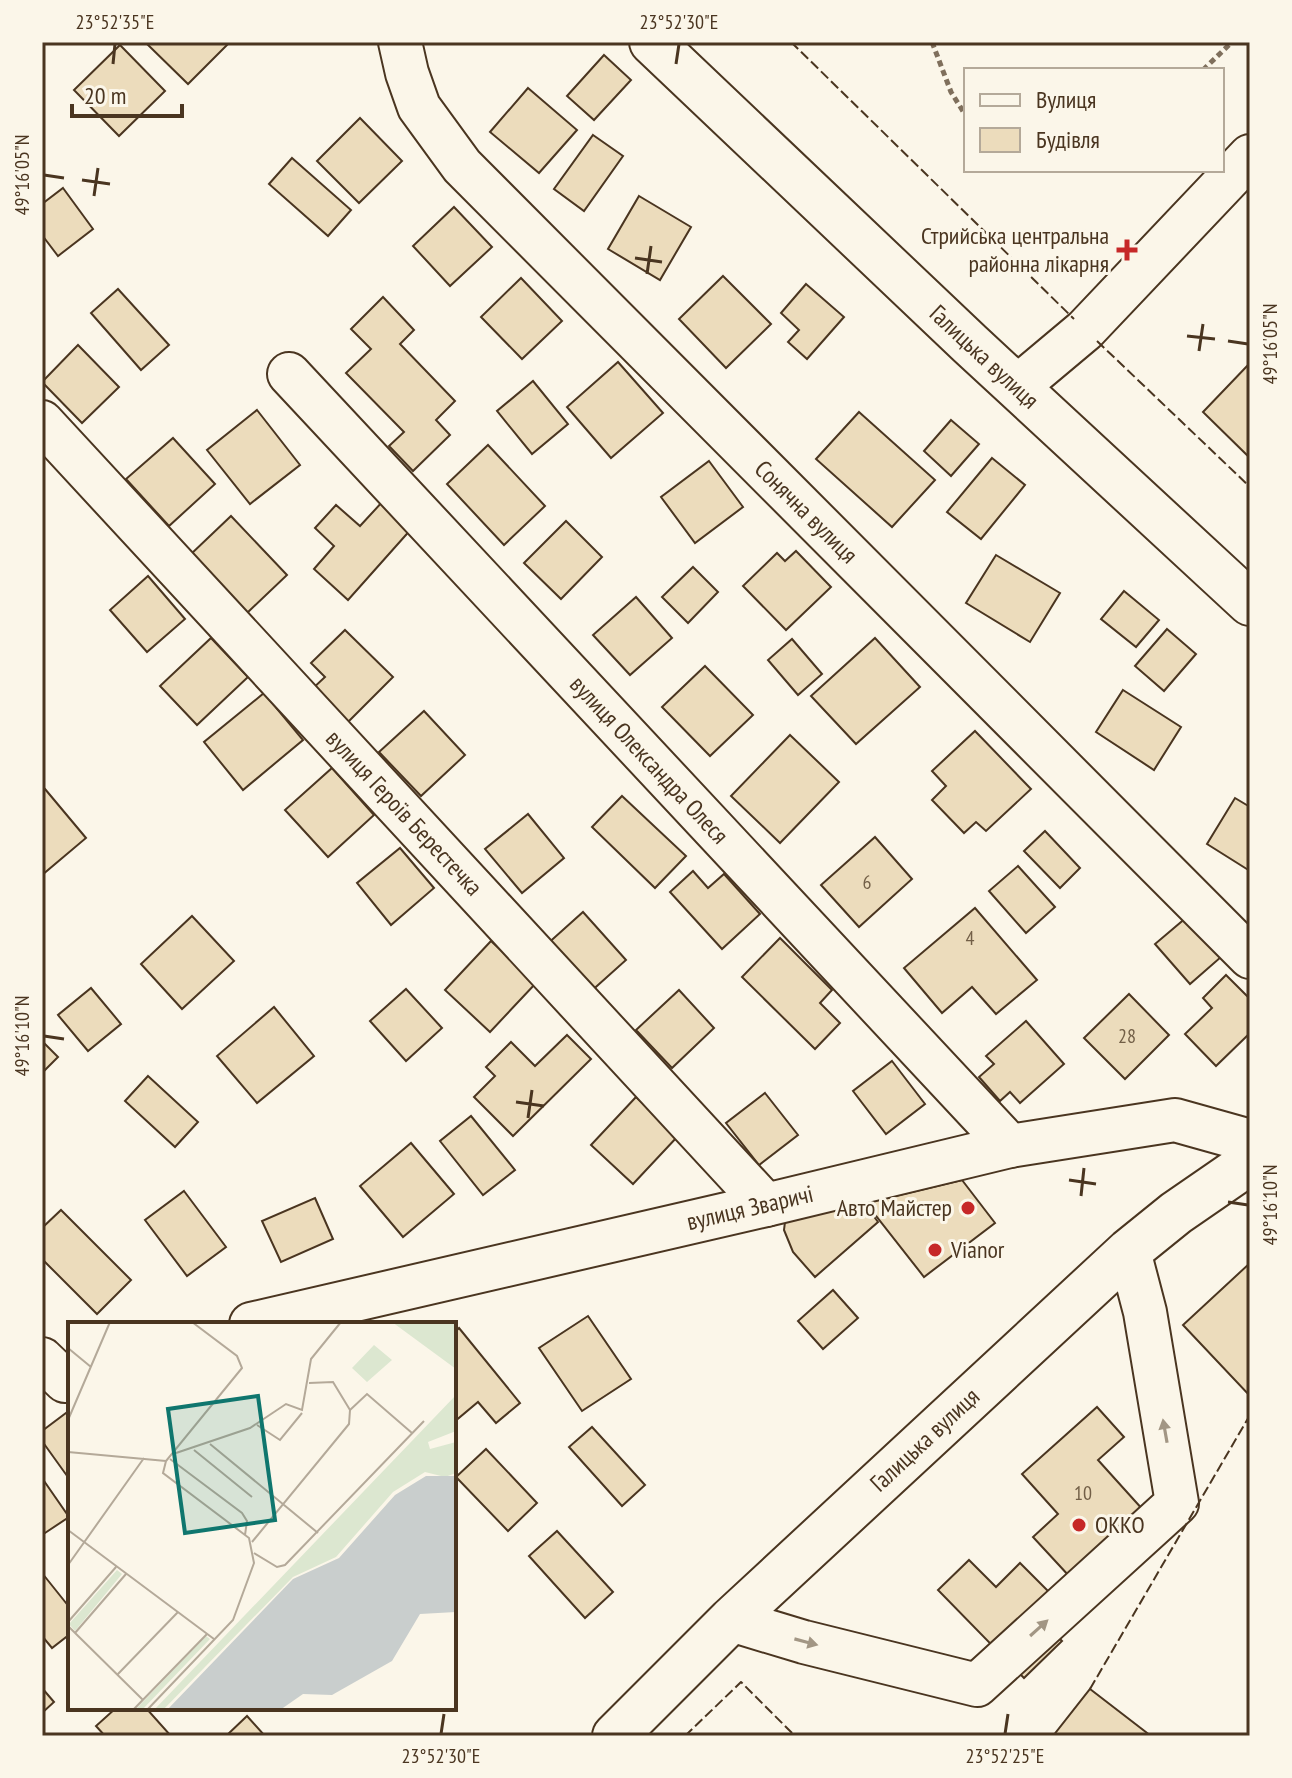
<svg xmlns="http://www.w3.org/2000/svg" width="1292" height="1778" viewBox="0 0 1292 1778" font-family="'PT Sans Narrow',sans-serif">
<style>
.building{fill:#ecdcbc;stroke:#4a3520;stroke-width:2}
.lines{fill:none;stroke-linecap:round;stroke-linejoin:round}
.minor-casing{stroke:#4a3520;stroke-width:46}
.highway-casing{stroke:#4a3520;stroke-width:48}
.path{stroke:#7f6f5c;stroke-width:5;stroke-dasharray:6 4;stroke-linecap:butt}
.minor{stroke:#fbf6e9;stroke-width:42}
.highway{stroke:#fbf6e9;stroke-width:44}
.fence{stroke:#4a3520;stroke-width:2;stroke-dasharray:10 4;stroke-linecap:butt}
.oneway{fill:#a29684}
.ticks{fill:none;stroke:#4a3520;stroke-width:3}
.poi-dot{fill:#c62828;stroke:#fbf6e9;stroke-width:3}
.labels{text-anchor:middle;stroke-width:6;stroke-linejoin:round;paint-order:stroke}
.number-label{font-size:20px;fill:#725f47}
.poi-label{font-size:24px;fill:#4a3520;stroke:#fbf6e9;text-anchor:end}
.street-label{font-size:24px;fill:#4a3520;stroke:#fbf6e9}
.inset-road{fill:none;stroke:#b4a999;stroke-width:2}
.view{fill:#0f766e;fill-opacity:0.15;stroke:#0f766e;stroke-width:4}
.inset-edge{fill:none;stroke:#4a3520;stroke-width:4}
.neatline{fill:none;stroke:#4a3520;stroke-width:3}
.ticks-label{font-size:20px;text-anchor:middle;fill:#4a3520}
</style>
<rect width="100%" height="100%" fill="#fbf6e9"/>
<g class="building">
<polygon points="145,42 230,42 188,84"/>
<polygon points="120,45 165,91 119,136 74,90"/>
<polygon points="604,55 631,80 594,120 567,96"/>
<polygon points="528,88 577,130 539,173 490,132"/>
<polygon points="360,118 402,161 359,203 317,161"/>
<polygon points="593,135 623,156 584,211 554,189"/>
<polygon points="292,158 351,210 328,236 269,184"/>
<polygon points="63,188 93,229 58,256 42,235 42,204"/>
<polygon points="639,196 691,227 660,280 608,249"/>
<polygon points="454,207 492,247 450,286 413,246"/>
<polygon points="723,276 771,324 726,368 679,319"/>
<polygon points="521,278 562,321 522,359 481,317"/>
<polygon points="806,284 844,317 807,359 788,342 799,330 781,313"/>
<polygon points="118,289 169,345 141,370 91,313"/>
<polygon points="383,297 414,330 400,344 455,401 436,420 450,435 413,471 389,446 404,432 346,373 371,349 351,329"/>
<polygon points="78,345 119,387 82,423 42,382"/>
<polygon points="618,362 663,413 611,458 567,407"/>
<polygon points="1249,364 1250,365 1250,458 1203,412"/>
<polygon points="533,381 568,424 532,454 497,411"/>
<polygon points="257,410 300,465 250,504 207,450"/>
<polygon points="859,412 935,480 892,527 816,459"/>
<polygon points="951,420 979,444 951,476 924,451"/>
<polygon points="173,438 215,484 169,526 126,479"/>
<polygon points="488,445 545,506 504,545 447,484"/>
<polygon points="992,458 1025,485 981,539 947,512"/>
<polygon points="709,461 743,507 695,543 661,497"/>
<polygon points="384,500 413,527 348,600 314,569 334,546 315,528 336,505 360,526"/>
<polygon points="231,516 287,575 246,614 190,555"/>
<polygon points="566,521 602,557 561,599 524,563"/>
<polygon points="796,551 831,587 786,630 743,586 777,553 785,561"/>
<polygon points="996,555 1060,593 1030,642 966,603"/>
<polygon points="693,567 718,592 688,623 662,597"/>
<polygon points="148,576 185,619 147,652 110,610"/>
<polygon points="1124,591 1159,620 1136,647 1101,619"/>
<polygon points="636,597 672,638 630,675 593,635"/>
<polygon points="1167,629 1196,654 1164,691 1135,666"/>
<polygon points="345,630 393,677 345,725 310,691 325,677 311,663"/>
<polygon points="211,638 248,677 197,725 160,686"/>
<polygon points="875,638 920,687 856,744 811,696"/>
<polygon points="792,639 822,674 798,695 768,660"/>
<polygon points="705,666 753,715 710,756 662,707"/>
<polygon points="1123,690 1181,727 1154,770 1096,732"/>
<polygon points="264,693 303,740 243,790 204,742"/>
<polygon points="424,711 465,755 421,796 379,752"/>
<polygon points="975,731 1031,789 986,831 976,822 964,833 932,800 946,786 932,771"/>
<polygon points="790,735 839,782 780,843 731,796"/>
<polygon points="332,768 374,815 328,857 285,810"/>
<polygon points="45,789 86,838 42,875 42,791"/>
<polygon points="622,796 686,856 655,888 592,827"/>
<polygon points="1235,798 1250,807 1250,871 1207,844"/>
<polygon points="528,814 564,858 522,893 485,849"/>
<polygon points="1045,831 1080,868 1060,888 1024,851"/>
<polygon points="875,837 912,879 859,927 821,885"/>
<polygon points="400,848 434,888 391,925 357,883"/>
<polygon points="1018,866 1055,907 1026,933 989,891"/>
<polygon points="693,871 708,888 724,874 760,914 722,949 670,892"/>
<polygon points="975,908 1037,980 996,1014 972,987 942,1013 904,968"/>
<polygon points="583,912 626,960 588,994 545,946"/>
<polygon points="192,916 234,961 182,1009 141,964"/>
<polygon points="1187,917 1221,957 1190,984 1155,944"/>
<polygon points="780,938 832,990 820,1003 840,1023 815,1049 742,977"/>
<polygon points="491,941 536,983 490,1032 445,990"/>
<polygon points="1226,975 1250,999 1250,1033 1216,1066 1185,1034 1212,1008 1203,998"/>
<polygon points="91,988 121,1024 88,1051 58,1015"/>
<polygon points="406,989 442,1028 406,1061 370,1021"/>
<polygon points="679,990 714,1028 672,1068 636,1030"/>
<polygon points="1129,994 1169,1035 1125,1079 1084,1038"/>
<polygon points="274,1007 314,1056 257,1103 217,1056"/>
<polygon points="1026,1021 1064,1064 1020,1103 1010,1092 1000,1101 979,1077 994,1064 986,1056"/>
<polygon points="567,1035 591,1059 513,1136 474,1097 495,1076 486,1067 511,1042 535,1066"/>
<polygon points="42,1041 58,1057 42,1073"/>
<polygon points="892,1061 925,1104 886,1134 853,1091"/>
<polygon points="148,1076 198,1122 175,1147 125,1101"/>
<polygon points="765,1093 798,1135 759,1165 726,1123"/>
<polygon points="636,1097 678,1136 633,1184 591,1145"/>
<polygon points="471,1116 515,1170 483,1195 440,1141"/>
<polygon points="411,1143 454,1194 403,1237 360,1186"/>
<polygon points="962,1180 995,1223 924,1277 866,1203"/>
<polygon points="184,1191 226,1247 187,1276 145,1220"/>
<polygon points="315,1198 333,1239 281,1262 262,1221"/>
<polygon points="864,1203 878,1222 815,1277 793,1252 784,1230 785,1222"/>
<polygon points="61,1210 131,1280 97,1314 42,1259 42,1228"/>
<polygon points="1250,1263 1250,1396 1183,1325"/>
<polygon points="833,1290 858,1318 823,1349 798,1321"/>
<polygon points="588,1316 631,1379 582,1411 539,1348"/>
<polygon points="459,1328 520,1403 496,1423 478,1402 454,1422 454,1333"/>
<polygon points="1097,1407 1124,1437 1098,1460 1144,1511 1070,1577 1033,1537 1058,1514 1022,1474"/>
<polygon points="70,1410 70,1480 42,1441 42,1431"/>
<polygon points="592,1427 645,1485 622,1506 569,1447"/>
<polygon points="486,1449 537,1503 508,1531 456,1477"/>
<polygon points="42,1478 69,1517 42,1535"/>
<polygon points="557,1531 613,1592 585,1618 529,1556"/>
<polygon points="969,1560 996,1587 1020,1563 1052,1595 1034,1613 1062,1641 1024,1678 938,1590"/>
<polygon points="42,1573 70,1608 70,1634 52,1648 42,1636"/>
<polygon points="42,1688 54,1702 42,1713"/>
<polygon points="1090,1689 1151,1736 1053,1736"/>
<polygon points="116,1708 146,1708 171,1736 105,1736 96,1726"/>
<polygon points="247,1716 265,1736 226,1736"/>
</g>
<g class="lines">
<g class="minor-casing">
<g id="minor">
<polyline points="400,42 407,73 419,107 462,166 1250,957"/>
<polyline points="289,374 1010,1146"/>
<polyline points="1017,387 1085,330 1250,156"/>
<polyline points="42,422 766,1205"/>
<polyline points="251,1324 766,1205 1010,1146 1175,1120 1250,1141"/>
<polyline points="42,1359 65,1381"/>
<polyline points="731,1620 804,1642 977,1685 1177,1503 1145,1312 1129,1251"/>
</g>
</g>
<g class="highway-casing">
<g id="highway">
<polyline points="652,42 970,344 1250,603"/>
<polyline points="615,1736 731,1620 1129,1251 1176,1213 1250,1162"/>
</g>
</g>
<g class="path">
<polyline points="932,42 951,92 966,116"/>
<polyline points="1203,70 1232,42"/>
<polyline points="1057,170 1077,170"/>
</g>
<use href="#minor" class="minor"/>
<use href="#highway" class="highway"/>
<g class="fence">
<polyline points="791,42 1074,319"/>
<polyline points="1097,341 1250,487"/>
<polyline points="1090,1689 1250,1415"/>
<polyline points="685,1736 741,1682 795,1736"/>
</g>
</g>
<defs><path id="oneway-solid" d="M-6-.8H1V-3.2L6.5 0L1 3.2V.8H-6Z" transform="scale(2)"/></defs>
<g class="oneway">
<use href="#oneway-solid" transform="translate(1165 1431) rotate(-100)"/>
<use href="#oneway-solid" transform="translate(1039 1628) rotate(-42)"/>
<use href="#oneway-solid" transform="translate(806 1642) rotate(15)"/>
</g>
<path class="ticks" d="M113 64 115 44M676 64 679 44M44 175 64 178M82 180 110 184M94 196 98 168M635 258 662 262M647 274 651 246M1187 336 1215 339M1228 341 1248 344M1199 351 1203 324M44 1036 64 1039M516 1102 544 1106M528 1118 532 1090M1069 1180 1096 1184M1081 1196 1084 1168M1228 1202 1248 1205M441 1734 444 1714M1005 1734 1008 1714"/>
<g class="poi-dot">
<path d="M1123 238h8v8h8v8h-8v8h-8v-8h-8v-8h8z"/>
<circle cx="968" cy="1208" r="8"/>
<circle cx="935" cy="1250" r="8"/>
<circle cx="1079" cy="1525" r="8"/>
</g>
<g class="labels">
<g class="number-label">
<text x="867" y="889">6</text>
<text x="970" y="945">4</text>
<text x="1127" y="1043">28</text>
<text x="1083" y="1500">10</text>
</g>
<g class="poi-label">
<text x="1109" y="244">Стрийська центральна<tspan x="1109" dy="28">районна лікарня</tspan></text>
<text x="952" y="1216">Авто Майстер</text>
<text x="951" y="1258" text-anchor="start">Vianor</text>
<text x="1095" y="1533" text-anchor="start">ОККО</text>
</g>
<g class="street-label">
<text transform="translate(984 357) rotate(43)" y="8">Галицька вулиця</text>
<text transform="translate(806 512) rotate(45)" y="8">Сонячна вулиця</text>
<text transform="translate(649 760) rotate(47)" y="8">вулиця Олександра Олеся</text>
<text transform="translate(404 813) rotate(47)" y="8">вулиця Героїв Берестечка</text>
<text transform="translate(750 1208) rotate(-13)" y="8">вулиця Зваричі</text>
<text transform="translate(925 1440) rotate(-43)" y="8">Галицька вулиця</text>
</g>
</g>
<g transform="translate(68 1322)">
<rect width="388" height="388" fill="#fbf6e9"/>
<path d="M324 0H388V47ZM306 23 324 38 299 60 284 46ZM388 73V109L360 120 362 127 388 120V151L377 155 357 150 325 170 268 235 225 255 95 388H86ZM49 248 54 252 7 309 1 302ZM138 314 142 317 74 388H67Z" fill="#dce7d0"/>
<path d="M358 154H388V290L352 292 324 339 264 373 235 372 212 388H99L225 257 271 236 327 173Z" fill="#c9cecd"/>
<path class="inset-road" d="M0 26 23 45M282 88 299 72 344 111M0 98 42 0M189 103 212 118 234 91M142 122 250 211M126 128 184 175M0 130 98 139M108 131 182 106 218 82 234 88 243 37 273 0M102 137 174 191 179 199 177 213M0 208 146 317M184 220 281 102 282 88 265 60 241 61M186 231 209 245 217 243 356 99M0 243 76 136M0 300 48 245M0 304 75 378M7 311 58 252M49 353 110 290M65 388 139 312M79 388 165 298 186 241 181 216 95 151 98 139 174 46 169 34 124 0"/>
<path class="view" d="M190 74 207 198 117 211 100 87Z"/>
<rect width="388" height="388" class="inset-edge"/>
</g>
<rect width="1292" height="1778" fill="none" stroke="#fbf6e9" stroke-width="88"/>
<rect x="964" y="68" width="260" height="104" fill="#fbf6e9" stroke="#b4a999" stroke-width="2"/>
<rect x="980" y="94" width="40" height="12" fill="#fbf6e9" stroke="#b4a999" stroke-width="2"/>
<text x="1036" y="108" font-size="24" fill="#4a3520">Вулиця</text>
<rect x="980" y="128" width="40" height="24" fill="#ecdcbc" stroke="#b4a999" stroke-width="2"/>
<text x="1036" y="148" font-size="24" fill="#4a3520">Будівля</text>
<path d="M72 104v12h110v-12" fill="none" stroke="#4a3520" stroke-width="4"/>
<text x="84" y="104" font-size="24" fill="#4a3520" stroke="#fbf6e9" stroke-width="6" paint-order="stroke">20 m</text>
<rect x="44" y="44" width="1204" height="1690" class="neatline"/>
<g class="ticks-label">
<text x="115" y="29">23°52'35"E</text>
<text x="679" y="29">23°52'30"E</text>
<text transform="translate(22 175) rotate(-90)" y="7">49°16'05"N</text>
<text transform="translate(1270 344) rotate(-90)" y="7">49°16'05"N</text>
<text transform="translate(22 1036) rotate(-90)" y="7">49°16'10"N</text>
<text transform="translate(1270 1205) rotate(-90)" y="7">49°16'10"N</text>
<text x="441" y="1763">23°52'30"E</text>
<text x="1005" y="1763">23°52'25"E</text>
</g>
</svg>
